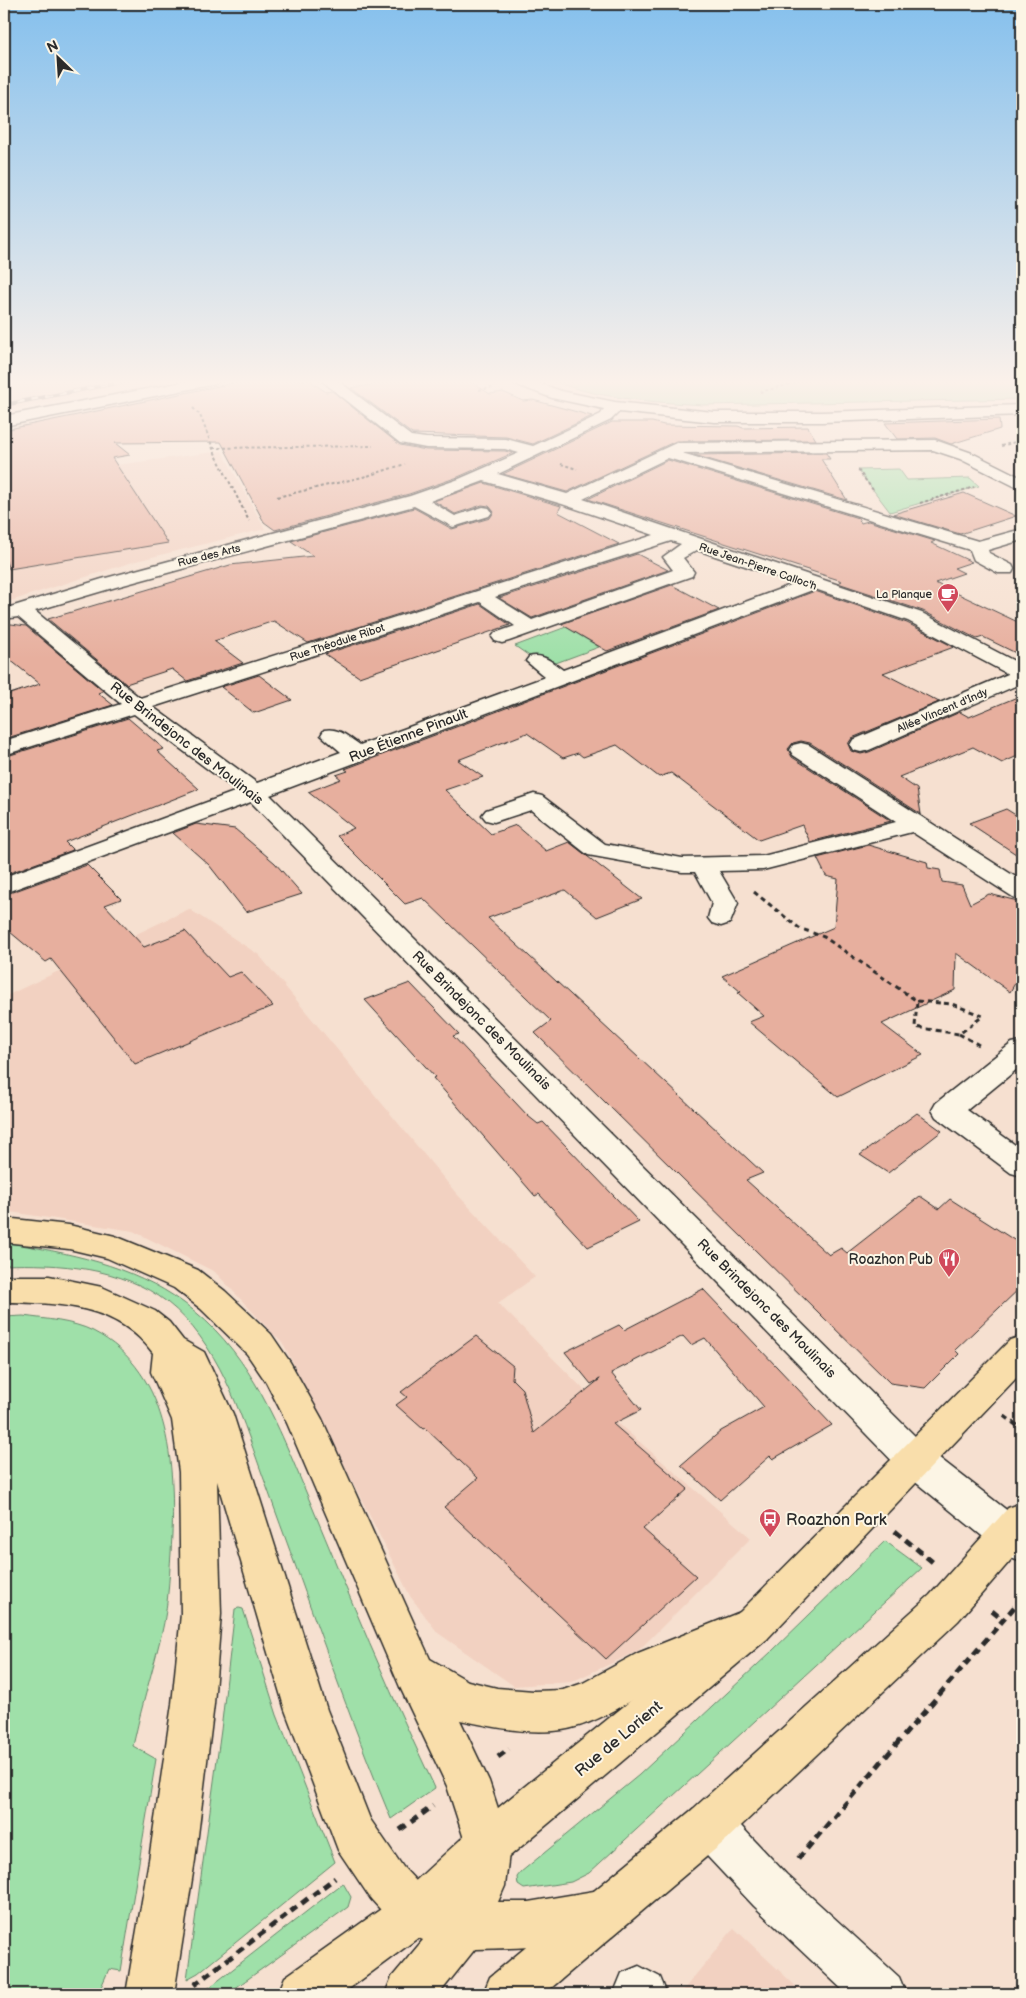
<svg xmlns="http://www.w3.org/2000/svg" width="1026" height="1998" viewBox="0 0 1026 1998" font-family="'Balsamiq Sans',sans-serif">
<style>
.built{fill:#f2d1c1}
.green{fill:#9fe0a9;stroke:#65866a}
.building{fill:#e7af9e;stroke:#2b2b2b}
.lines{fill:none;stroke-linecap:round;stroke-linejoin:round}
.minor-casing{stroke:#2b2b2b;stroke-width:3}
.major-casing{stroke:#2b2b2b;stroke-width:3}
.highway-casing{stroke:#2b2b2b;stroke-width:3}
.path-far3{stroke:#2b2b2b;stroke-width:2;stroke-dasharray:3 2.5;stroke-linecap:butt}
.path-far2{stroke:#2b2b2b;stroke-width:3;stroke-dasharray:5 4;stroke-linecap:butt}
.path-far1{stroke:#2b2b2b;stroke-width:4;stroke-dasharray:6 4.5;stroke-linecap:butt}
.path{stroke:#2b2b2b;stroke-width:5;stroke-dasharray:8 5.5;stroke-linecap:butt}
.minor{fill:#fcf5e5;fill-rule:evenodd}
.major{fill:#f9deab;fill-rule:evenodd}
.highway{fill:#f9deab;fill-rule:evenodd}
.rail-casing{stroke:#2b2b2b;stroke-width:4}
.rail{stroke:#fcf5e5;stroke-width:2.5;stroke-dasharray:7;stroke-linecap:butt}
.labels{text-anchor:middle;stroke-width:4;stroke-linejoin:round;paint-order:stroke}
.far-street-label{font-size:11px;fill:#2b2b2b;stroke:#fcf5e5}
.far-poi-label{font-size:11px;fill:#2b2b2b;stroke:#fcf5e5;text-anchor:end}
.street-label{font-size:14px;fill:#2b2b2b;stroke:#fcf5e5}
.poi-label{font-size:14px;fill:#2b2b2b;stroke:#fcf5e5;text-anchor:end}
.near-poi-label{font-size:16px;fill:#2b2b2b;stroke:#fcf5e5;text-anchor:start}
.near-street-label{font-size:16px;fill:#2b2b2b;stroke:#fcf5e5}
</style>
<rect width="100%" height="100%" fill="#f6e0d0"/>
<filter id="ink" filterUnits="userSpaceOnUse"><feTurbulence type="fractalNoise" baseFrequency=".02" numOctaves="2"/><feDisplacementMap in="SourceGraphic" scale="10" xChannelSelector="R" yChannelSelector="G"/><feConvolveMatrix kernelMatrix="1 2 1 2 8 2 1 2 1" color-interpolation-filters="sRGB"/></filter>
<g filter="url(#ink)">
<g class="built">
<polygon points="4,380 159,380 4,411"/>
<polygon points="222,451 265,529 136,561 4,603 4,480"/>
<polygon points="189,909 259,955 456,1193 535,1277 498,1303 613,1419 751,1538 638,1651 571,1682 514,1686 438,1633 410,1596 284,1345 215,1272 133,1231 4,1211 4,997"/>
<polygon points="734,1928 804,1994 680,1994"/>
</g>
<g class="green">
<path d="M551 380H1022V399L704 405C654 402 597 399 551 380Z"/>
<polygon points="899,469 907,480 970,478 979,486 890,512 858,470"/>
<polygon points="566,627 599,647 545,667 515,646"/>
<path d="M4 1242C68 1253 131 1264 184 1303 245 1347 273 1413 301 1480 317 1518 333 1557 349 1595 376 1660 405 1724 435 1788L391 1819C358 1739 329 1659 300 1578 287 1543 274 1507 261 1471 240 1412 218 1342 167 1302 122 1267 58 1263 4 1265Z"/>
<path d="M23 1316C45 1319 73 1321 93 1331 174 1373 176 1474 171 1553 169 1579 168 1607 162 1632 153 1670 141 1707 133 1746L156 1759 121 1971 109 1969 98 1994H4V1317Z"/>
<polygon points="885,1541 922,1568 589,1873 571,1882 524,1889 518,1885 517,1877 521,1872 639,1775 771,1652"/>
<polygon points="239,1608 243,1609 277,1715 335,1862 198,1973 187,1979 221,1730 235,1609"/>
<polygon points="343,1883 351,1897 348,1907 227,1994 201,1994"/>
</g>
<g class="building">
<polygon points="248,380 309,380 326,392 332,391 400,445 426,450 505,451 513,453 458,477 409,494 275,530 264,522 221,442 115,443 130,455 112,458 168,543 9,569 4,556 4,430"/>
<polygon points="402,380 468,380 490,394 503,392 523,401 533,400 592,416 533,444 506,437 412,434 351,388"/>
<polygon points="999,419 1000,429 951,444 935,438 897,439 885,423"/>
<polygon points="612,422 652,422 664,425 738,426 743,428 808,427 816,440 676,441 567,492 503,474"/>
<polygon points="826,453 830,459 821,459 847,500 694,455"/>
<polygon points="668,460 858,518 861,523 868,521 935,541 931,543 972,562 954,568 964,573 935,583 1022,624 1022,656 983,637 977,639 923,611 838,583 842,581 588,499"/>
<polygon points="484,483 561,506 558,512 619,544 308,643 274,621 214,641 243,663 187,681 172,669 126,684 48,619 230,565 313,556 291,541 414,508 452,529 490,518 494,512 489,506 482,505 455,514 434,501"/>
<polygon points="964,493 1016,516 960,534 893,514"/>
<polygon points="637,554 668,570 532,618 499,598"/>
<polygon points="672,585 719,610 607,651 561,624"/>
<polygon points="815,591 907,623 954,647 883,673 939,702 852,738 848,744 851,751 861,754 869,752 960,712 969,717 1022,695 1022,754 1002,763 973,747 899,777 917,789 921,814 810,743 801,741 793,743 788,749 792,757 891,821 810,842 802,825 759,840 671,773 659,777 617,745 583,757 578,753 563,758 527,733 458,760 483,777 445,790 491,834 516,825 546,851 569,842 642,899 597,917 565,890 488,918 763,1173 746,1180 829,1255 841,1248 847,1253 920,1196 939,1209 950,1199 1022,1245 1022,1286 955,1350 959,1354 925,1388 890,1383 535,1033 551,1021 423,898 405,904 337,836 354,828 308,792 341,779 336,775 348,771 345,769"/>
<polygon points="480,604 510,625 359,677 325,654"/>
<polygon points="4,623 26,626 103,691 98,693 113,705 4,739 4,696 40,684 4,655"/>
<polygon points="259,675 292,700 254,713 221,687"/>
<polygon points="128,718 164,749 157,751 199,789 65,842 73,850 4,875 4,757"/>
<polygon points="1006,809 1022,819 1022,858 969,823"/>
<polygon points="196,824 235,829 275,863 302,894 246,912 209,865 173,833"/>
<polygon points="868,845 927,862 928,868 940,870 942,882 962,885 970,904 989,894 1022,902 1022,971 1010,992 956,953 955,990 882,1024 923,1055 838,1097 749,1022 764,1016 738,993 741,992 722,976 834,927 838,879 826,876 817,858"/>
<polygon points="87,865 121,899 105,905 144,947 185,931 228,977 241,972 273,1006 135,1064 51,959 46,962 4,927 4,895"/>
<polygon points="410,983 459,1034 453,1036 528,1116 538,1124 543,1122 639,1222 588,1247 539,1194 535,1196 433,1078 435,1077 365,1000"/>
<polygon points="917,1113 942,1131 888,1173 860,1155"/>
<polygon points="703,1289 832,1425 773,1459 770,1456 720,1500 681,1465 721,1431 764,1407 705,1338 691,1345 683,1336 611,1373 641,1410 613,1424 688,1489 643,1529 696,1576 606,1659 444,1507 478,1478 425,1428 423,1429 396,1405 407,1397 401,1392 476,1336 513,1366 512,1379 522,1389 534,1433 600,1379 591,1384 565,1352 619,1325 624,1330"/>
</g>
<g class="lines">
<g class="minor-casing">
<g id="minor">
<polygon points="194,380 222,380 215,384 4,426 4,416"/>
<path d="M321 380H337L411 436 426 438 506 439 533 446 601 414 604 409 552 398 512 383 510 380H530L561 391 615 402 714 412H822L1022 405V415L822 422H714L619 412 611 420 498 474 567 494 676 443 935 440 972 453 1022 478V490L960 459 933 450 682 453 978 541 1022 529V540L988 550 989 553 1012 565 1014 569 1012 573H998L974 560 970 550 668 458 583 499 922 613 1022 665V683L869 750 861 752 853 750 850 745 853 740 1008 674 908 621 815 589 270 795 929 1450 1022 1522V1562L1008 1557 903 1472 251 802 4 893V877L237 791 134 714 4 755V741L121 704 18 617 4 619V609L102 579 410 496 459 479 519 453 505 449 426 448 400 443ZM484 481 562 504 654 535 140 698 35 611 116 587 414 506 453 527 489 516 492 512 489 508 483 507 455 516 430 501ZM671 541 681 544 663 557 673 570 532 620 495 597ZM697 550 796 583 563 670C552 662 543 653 529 657L526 661 545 677 360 745C348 737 339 727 324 730L321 735 341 752 257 783 153 707 480 602 515 626 495 633 492 637 495 641 502 643 509 641 692 576 694 572 683 558Z"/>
<polygon points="801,743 809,745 1022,881 1022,900 1013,897 912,832 763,870 719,871 738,903 730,923 721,926 712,923 708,918 712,903 695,872 682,872 588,855 531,810 494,822 486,820 482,815 486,810 534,794 542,796 605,844 682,858 763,856 896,822 793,755 790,750 793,745"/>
<polygon points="1022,1041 1022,1065 967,1110 1022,1150 1022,1176 1011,1173 936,1117 932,1110 936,1103 1012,1043"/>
<polygon points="709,1803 725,1809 786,1874 899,1977 906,1994 847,1994 754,1906 693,1841 687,1825 693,1809"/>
<polygon points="639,1966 660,1977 667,1994 617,1994 615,1990 622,1973"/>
</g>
</g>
<g class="major-casing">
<g id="major">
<polygon points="1022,1336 1022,1372 767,1639 504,1861 430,1929 342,1994 278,1994 285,1977 398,1897 472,1829 739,1613 1010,1340"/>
<polygon points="1022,1503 1022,1547 958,1621 725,1841 544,1994 483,1994 490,1977 693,1809 930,1595 1008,1508"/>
</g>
</g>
<g class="highway-casing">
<path id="highway" d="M4 1218 69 1225 115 1236 198 1270 225 1291 271 1334 290 1362 322 1419 430 1659 468 1681 497 1688 534 1691 563 1690 583 1683 638 1653 753 1607 767 1613 773 1626 767 1639C735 1653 701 1665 669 1680 636 1696 598 1725 562 1730 528 1735 493 1727 460 1720L489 1781 510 1845 505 1886 498 1902H528L606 1889 622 1896 629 1912 622 1928C577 1947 524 1948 475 1949L439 1994H385L392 1977 423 1940 398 1929 371 1899 338 1850 285 1710 217 1481 221 1614 214 1704 195 1860 174 1994H126L149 1860 172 1704 181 1614 179 1472 172 1420 151 1372 153 1353C117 1304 59 1303 4 1302V1276H49L102 1287 155 1311 169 1322 183 1340 204 1352 233 1414 327 1710 370 1819 403 1867 430 1896 452 1900 459 1884 466 1845 447 1786 400 1687 287 1423 266 1382 247 1354 201 1309 174 1288 107 1258 69 1249 4 1242Z"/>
</g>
<g class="path-far3">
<polyline points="479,390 494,387"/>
<polyline points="760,392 806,380"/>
<polyline points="193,408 200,415 214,451 249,521"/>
<polyline points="1001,446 1022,440"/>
<polyline points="213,448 373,446"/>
<polyline points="561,464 577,469"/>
<polyline points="858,470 873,490"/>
<polyline points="277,497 367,476 405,464"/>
<polyline points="920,503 974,487"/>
</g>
<g class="path-far2">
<polyline points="754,892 799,928 824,937 917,1001"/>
<polygon points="917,1001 952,1004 983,1016 959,1034 915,1027"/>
<polyline points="959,1034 979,1045"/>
</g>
<polyline class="path-far1" points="1004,1416 1022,1429"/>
<g class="path">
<polyline points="895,1531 935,1564"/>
<polyline points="992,1611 1003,1620"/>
<polyline points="498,1757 509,1749"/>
<polyline points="400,1830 433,1806"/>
<polyline points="798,1859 1022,1598"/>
<polyline points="194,1985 335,1878"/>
</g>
<use href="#minor" class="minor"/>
<use href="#major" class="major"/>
<use href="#highway" class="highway"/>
<g class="rail-casing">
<polyline id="rail" points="4,405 132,380"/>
</g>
<use href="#rail" class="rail"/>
</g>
</g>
<linearGradient id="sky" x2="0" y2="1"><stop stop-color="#85c0ed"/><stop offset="0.58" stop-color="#fbf1ea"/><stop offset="1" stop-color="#fbf1ea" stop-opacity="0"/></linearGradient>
<rect width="1026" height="659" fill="url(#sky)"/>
<defs>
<g id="cafe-pin" transform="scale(1.125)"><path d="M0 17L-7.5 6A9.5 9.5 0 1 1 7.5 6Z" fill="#d1495b" stroke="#fcf5e5"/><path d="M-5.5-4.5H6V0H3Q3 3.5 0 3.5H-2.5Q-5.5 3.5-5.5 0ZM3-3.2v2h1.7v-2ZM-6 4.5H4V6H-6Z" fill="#fff"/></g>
<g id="restaurant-pin" transform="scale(1.125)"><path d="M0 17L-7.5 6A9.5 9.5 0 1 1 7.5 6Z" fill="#d1495b" stroke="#fcf5e5"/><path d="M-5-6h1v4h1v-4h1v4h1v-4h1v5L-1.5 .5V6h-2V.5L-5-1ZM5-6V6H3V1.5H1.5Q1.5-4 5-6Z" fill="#fff"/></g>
<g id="bus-pin" transform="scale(1.125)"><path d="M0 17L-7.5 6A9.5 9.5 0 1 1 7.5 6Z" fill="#d1495b" stroke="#fcf5e5"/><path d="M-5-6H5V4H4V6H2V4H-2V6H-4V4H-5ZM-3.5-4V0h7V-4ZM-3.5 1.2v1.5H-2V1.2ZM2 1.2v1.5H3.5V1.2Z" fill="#fff"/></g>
</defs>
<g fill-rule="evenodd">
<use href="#cafe-pin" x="948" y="594"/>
<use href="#restaurant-pin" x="949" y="1259"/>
<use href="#bus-pin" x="770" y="1519"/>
</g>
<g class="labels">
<g class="far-street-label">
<text transform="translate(209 555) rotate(-14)" y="4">Rue des Arts</text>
<text transform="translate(758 566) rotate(19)" y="4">Rue Jean-Pierre Calloc'h</text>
<text transform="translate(337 642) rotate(-18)" y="4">Rue Théodule Ribot</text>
<text transform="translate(942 710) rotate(-23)" y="4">Allée Vincent d'Indy</text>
</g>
<g class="far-poi-label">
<text x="932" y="598">La Planque</text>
</g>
<g class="street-label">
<text transform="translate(408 735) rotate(-21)" y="5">Rue Étienne Pinault</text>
<text transform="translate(187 743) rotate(38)" y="5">Rue Brindejonc des Moulinais</text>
<text transform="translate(482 1020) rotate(45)" y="5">Rue Brindejonc des Moulinais</text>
<text transform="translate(767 1308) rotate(45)" y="5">Rue Brindejonc des Moulinais</text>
</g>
<g class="poi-label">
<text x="933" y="1264">Roazhon Pub</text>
</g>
<g class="near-poi-label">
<text x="786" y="1525">Roazhon Park</text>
</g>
<g class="near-street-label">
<text transform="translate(618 1738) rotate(-40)" y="6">Rue de Lorient</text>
</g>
</g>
<rect width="1026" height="1998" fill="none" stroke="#fcf5e5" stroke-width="20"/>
<rect x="10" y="10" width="1006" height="1978" fill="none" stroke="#2b2b2b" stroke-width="2" filter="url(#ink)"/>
<g transform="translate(58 58) rotate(335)" stroke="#fcf5e5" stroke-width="4" paint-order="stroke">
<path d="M0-4L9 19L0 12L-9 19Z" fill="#2b2b2b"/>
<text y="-8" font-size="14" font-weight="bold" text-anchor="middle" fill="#2b2b2b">N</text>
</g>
</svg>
